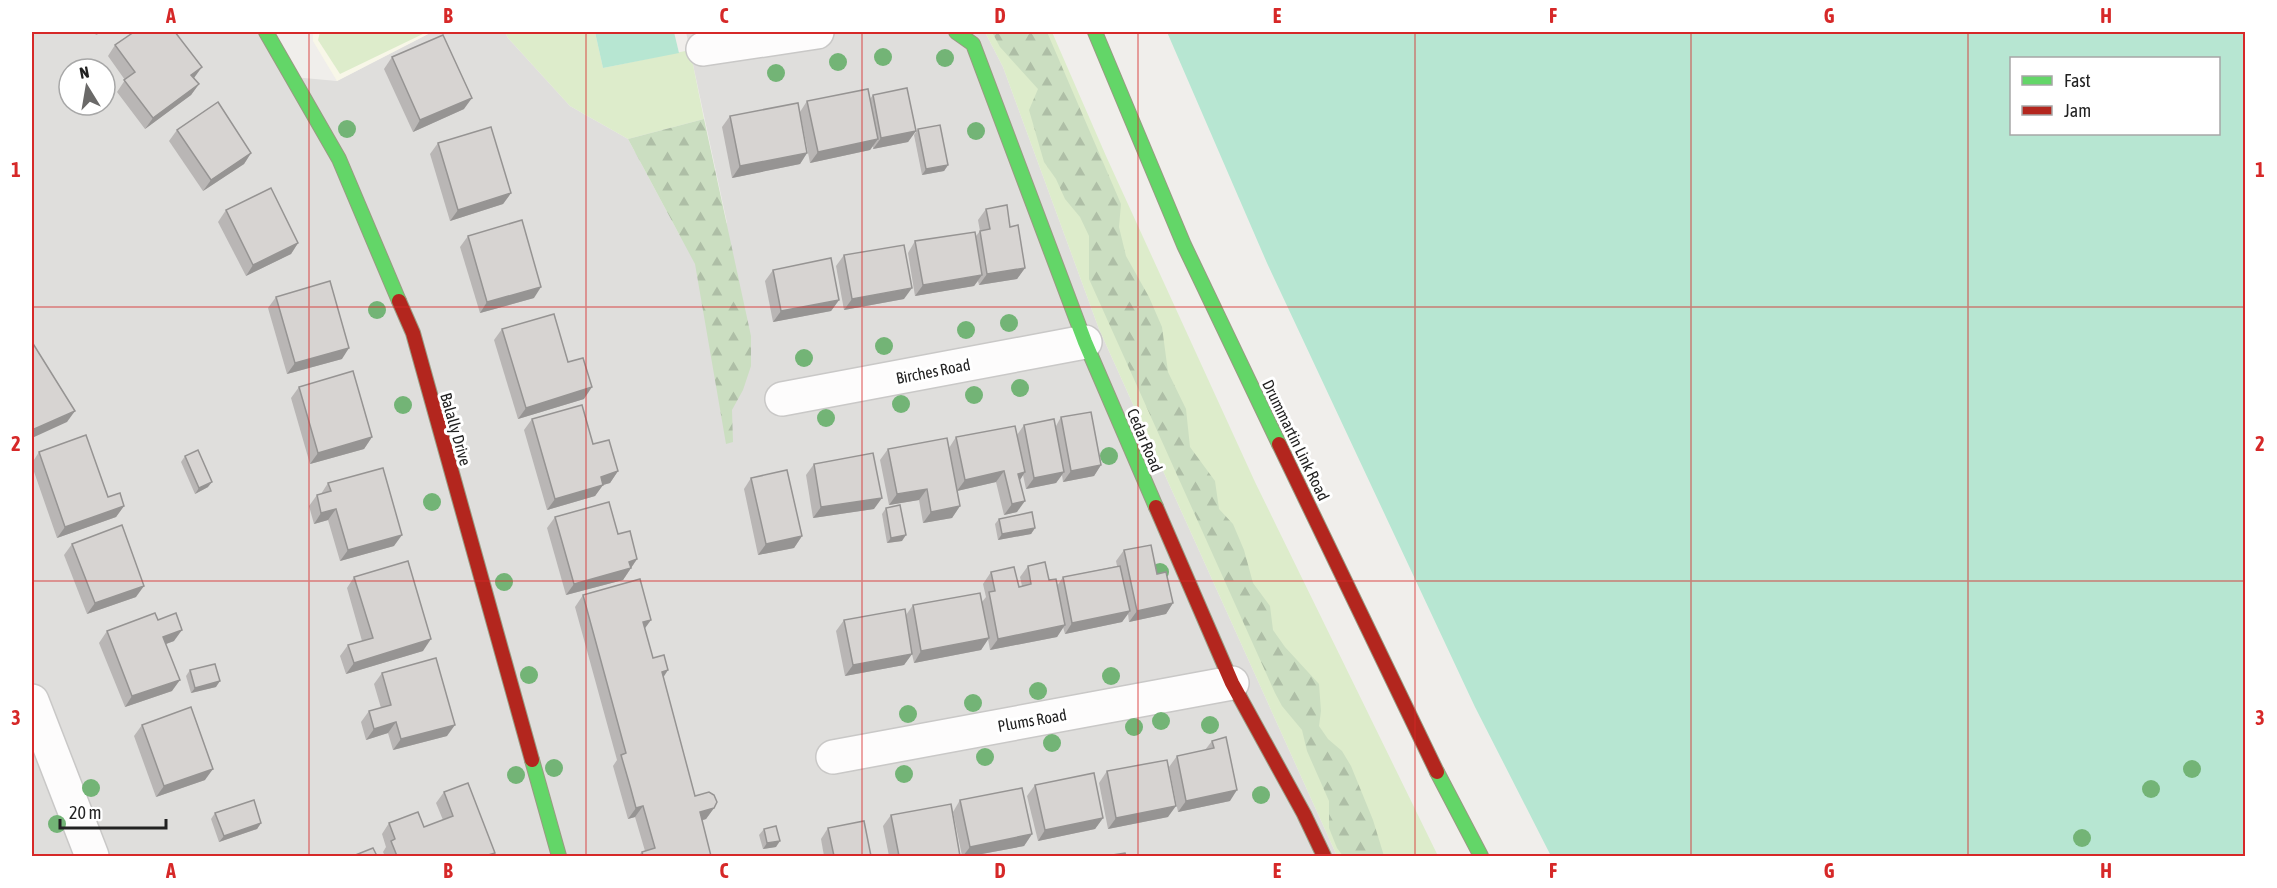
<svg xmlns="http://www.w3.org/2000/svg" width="2277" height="888" viewBox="0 0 2277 888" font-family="'Asap Condensed',sans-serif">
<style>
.residential{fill:#dfdedc;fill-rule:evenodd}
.education{fill:#f8f7e8}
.grass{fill:#ddeccb}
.forest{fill:url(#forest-firs)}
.pitch{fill:#b7e6d2;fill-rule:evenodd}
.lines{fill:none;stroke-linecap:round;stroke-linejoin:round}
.street-casing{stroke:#c9c8c7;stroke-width:36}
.fast-casing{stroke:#999a82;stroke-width:16}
.jam-casing{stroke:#999a82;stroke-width:16}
.street{stroke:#fdfcfc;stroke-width:33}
.fast{stroke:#63d668;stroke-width:14}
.jam{stroke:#b3261e;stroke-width:14}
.tree{fill:#73b476}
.wall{fill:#b9b6b5}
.shaded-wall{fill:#969493}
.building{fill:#d7d4d2;stroke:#969493;stroke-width:1.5}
.grid{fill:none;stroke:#d62828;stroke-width:1.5;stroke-opacity:0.55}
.labels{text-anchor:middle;stroke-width:6;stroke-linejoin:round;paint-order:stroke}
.street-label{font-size:16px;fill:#222;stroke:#fff}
.neatline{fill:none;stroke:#d62828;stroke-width:2}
.grid-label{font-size:20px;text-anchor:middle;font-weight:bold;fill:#d62828}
</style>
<defs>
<pattern id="forest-firs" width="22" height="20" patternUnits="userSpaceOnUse" patternTransform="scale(1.5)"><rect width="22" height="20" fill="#cbdec1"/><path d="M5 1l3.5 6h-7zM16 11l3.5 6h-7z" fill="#aebea6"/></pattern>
</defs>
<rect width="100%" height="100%" fill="#f0eeeb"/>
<path class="residential" d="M32 32H266L293 77 337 81 432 32H505L508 38 570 106 628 139 680 236 727 223 686 32H985L1003 67 1099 329 1337 856H32ZM69 69H105V105H69Z"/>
<polygon class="education" points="313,32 432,32 337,81 313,41"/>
<g class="grass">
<polygon points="320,32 427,32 340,74 318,40"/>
<polygon points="505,32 595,32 603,68 690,50 704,119 628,139 570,106 508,38"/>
<polygon points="985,32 1052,32 1106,156 1255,482 1438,856 1337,856 1099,329 1003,67"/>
</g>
<g class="forest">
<polygon points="992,32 1047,32 1121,204 1119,227 1126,256 1149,297 1162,327 1168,372 1186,409 1190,447 1215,481 1219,509 1233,524 1244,550 1253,583 1270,606 1273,630 1285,647 1319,684 1321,711 1319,726 1328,739 1342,751 1351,766 1373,820 1384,856 1343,856 1337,848 1329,828 1329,801 1307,751 1302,730 1282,706 1275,693 1089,279 1089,236 1080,217 1065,199 1056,179 1044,162 1029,110 1038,89 1000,47"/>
<polygon points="704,119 751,336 751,366 743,390 732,410 733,442 726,444 695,264 628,139"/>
</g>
<g class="pitch">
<polygon points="595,32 674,32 679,53 603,68"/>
<path d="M1167 32H2245V856H1551L1475 707 1267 263ZM2012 58H2218V134H2012Z"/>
</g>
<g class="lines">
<g class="street-casing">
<g id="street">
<polyline points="703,49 817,32"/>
<polyline points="782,399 1085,342"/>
<polyline points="32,701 92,856"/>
<polyline points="833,757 1232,683"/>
</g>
</g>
<g class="fast-casing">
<g id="fast">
<polyline points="266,32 339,159 399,301"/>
<polyline points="956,32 973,44 1085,342 1156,507"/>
<polyline points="1095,32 1184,245 1279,444"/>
<polyline points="532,760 559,856"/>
<polyline points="1437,772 1481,856"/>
</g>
</g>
<g class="jam-casing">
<g id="jam">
<polyline points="399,301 413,333 532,760"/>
<polyline points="1279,444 1437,772"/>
<polyline points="1156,507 1232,683 1304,814 1324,856"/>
</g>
</g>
<use href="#street" class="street"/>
<use href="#fast" class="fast"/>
<use href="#jam" class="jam"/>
</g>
<g class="tree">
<circle cx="883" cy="57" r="9"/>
<circle cx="945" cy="58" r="9"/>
<circle cx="838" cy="62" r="9"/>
<circle cx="776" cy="73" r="9"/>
<circle cx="347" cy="129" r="9"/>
<circle cx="976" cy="131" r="9"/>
<circle cx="377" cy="310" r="9"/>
<circle cx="1009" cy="323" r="9"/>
<circle cx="966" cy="330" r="9"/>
<circle cx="884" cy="346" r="9"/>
<circle cx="804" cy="358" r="9"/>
<circle cx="1020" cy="388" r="9"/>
<circle cx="974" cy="395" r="9"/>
<circle cx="901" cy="404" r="9"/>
<circle cx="403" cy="405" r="9"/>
<circle cx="826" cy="418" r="9"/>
<circle cx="1109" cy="456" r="9"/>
<circle cx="432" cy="502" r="9"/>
<circle cx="1160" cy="572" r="9"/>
<circle cx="504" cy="582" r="9"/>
<circle cx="529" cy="675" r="9"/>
<circle cx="1111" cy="676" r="9"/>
<circle cx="1038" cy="691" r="9"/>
<circle cx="973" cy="703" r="9"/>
<circle cx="908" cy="714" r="9"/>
<circle cx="1161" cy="721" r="9"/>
<circle cx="1210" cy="725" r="9"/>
<circle cx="1134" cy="727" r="9"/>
<circle cx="1052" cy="743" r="9"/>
<circle cx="985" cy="757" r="9"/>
<circle cx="554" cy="768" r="9"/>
<circle cx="2192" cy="769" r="9"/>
<circle cx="904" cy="774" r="9"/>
<circle cx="516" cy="775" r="9"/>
<circle cx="91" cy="788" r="9"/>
<circle cx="2151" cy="789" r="9"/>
<circle cx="1261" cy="795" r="9"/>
<circle cx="57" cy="824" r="9"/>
<circle cx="2082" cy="838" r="9"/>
</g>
<g class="wall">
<polygon points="90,32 99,32 97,35"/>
<polygon points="115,45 194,78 199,84 191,95 145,129 117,92 125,80 108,56"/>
<polygon points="392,57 464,109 413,132 384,69"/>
<polygon points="873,95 916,131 908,142 873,149 873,146 870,150 810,163 800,112 807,101 870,99"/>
<polygon points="730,116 807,153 800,164 732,178 722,127"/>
<polygon points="918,129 948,165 944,171 922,175 914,135"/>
<polygon points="177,130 251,153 244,164 203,191 169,141"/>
<polygon points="438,143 511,193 503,204 450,221 430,154"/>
<polygon points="986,209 1010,227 1025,268 1017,279 979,285 978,281 974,286 915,296 908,253 915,241 976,236 980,231 978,220"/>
<polygon points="226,210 298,243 291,254 246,276 218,222"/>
<polygon points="468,236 534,298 480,313 460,247"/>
<polygon points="844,255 904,299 844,310 836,266"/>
<polygon points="773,270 839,300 831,311 773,322 765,281"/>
<polygon points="276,297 342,359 287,374 268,308"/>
<polygon points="502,329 568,362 584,399 518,419 494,340"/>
<polygon points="299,387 372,437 364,449 310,464 291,398"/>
<polygon points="1061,417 1101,465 1094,476 1063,482 1062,475 1056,483 1026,489 1023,475 1020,480 1017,512 1004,515 996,482 957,491 950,457 960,506 952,518 923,523 919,500 889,505 880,460 888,449 949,448 956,437 1017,435 1024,425 1056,426"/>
<polygon points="532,419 593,444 618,471 610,483 603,485 595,496 547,510 524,430"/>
<polygon points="39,452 108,497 124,506 116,517 57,538 32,466 32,463"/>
<polygon points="185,456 208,487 195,494 181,462"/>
<polygon points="814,464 874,509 813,518 806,475"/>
<polygon points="751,478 802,536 794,548 758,555 744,489"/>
<polygon points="328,483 394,546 340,561 328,520 314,524 309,506 317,495 321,494"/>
<polygon points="886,508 902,541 887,543 882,514"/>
<polygon points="555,517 618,534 637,559 623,580 566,595 547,528"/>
<polygon points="999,519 1035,528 1031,534 998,540 995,524"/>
<polygon points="72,544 136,597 87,614 64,555"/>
<polygon points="1124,550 1157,574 1173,603 1166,614 1129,622 1128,614 1122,622 1065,634 1063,627 1057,637 990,650 988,639 981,650 914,663 912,654 904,665 845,676 836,631 844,620 906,615 913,605 982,602 986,597 983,584 991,572 1019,587 1022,586 1020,577 1028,566 1057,586 1063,577 1117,566 1116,561"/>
<polygon points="354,577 423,651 346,674 340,656 348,645 362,641 347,588"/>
<polygon points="583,595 645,629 653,658 663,678 695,796 714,808 706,819 701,821 711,856 638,856 642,852 645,851 635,817 628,819 613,766 617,760 575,607"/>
<polygon points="158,620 174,641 166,644 172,691 125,707 99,643 107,631"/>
<polygon points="190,670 216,687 191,693 186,676"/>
<polygon points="382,673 447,736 393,750 388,733 366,740 361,722 369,711 381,708 374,684"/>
<polygon points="142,725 205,780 156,797 134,736"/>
<polygon points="1212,741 1230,801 1178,812 1169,767 1177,756 1205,750"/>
<polygon points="1107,771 1168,817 1108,829 1099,783"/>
<polygon points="1035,785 1103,818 1095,829 1038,841 1027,796"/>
<polygon points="444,792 495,853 492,856 385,856 383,852 386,847 382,834 389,823 424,827 443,820 436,803"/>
<polygon points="960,800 1032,834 1024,846 971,856 962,856 953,812"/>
<polygon points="215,813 261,823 257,829 219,842 211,819"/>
<polygon points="891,815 960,856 889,856 883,826"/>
<polygon points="828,828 871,856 824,856 821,839"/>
<polygon points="764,829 776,847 763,849 759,835"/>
</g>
<g class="shaded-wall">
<polygon points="202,67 194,78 191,75"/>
<polygon points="199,84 191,95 145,129 153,118"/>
<polygon points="472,98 464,109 413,132 420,120"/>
<polygon points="916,131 908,142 873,149 881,138"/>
<polygon points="878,139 870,150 810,163 818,152"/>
<polygon points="251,153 244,164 203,191 211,180"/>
<polygon points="807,153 800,164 732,178 740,166"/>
<polygon points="948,165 944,171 922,175 926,169"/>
<polygon points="511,193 503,204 450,221 458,210"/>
<polygon points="298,243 291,254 246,276 253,265"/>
<polygon points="1025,268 1017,279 979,285 987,274"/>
<polygon points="982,275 974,286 915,296 923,285"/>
<polygon points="541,287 534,298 480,313 487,302"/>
<polygon points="912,288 904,299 844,310 852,299"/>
<polygon points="839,300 831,311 773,322 781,311"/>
<polygon points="349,348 342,359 287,374 295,363"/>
<polygon points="592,387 584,399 518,419 526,408"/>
<polygon points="75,411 67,422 32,438 32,430"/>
<polygon points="372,437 364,449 310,464 318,453"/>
<polygon points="1101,465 1094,476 1063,482 1071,471"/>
<polygon points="618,471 610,483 603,485 595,496 547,510 555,499 601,477"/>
<polygon points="1004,471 996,482 957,491 965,480"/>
<polygon points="1025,472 1018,483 1018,474"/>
<polygon points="1064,472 1056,483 1026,489 1034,478"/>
<polygon points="212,482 208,487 195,494 199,488"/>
<polygon points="927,489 919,500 889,505 897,494"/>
<polygon points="882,498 874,509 813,518 821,507"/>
<polygon points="1025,501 1017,512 1004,515 1012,504"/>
<polygon points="124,506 116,517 57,538 65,527"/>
<polygon points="960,506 952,518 923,523 931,512"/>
<polygon points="336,509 328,520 314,524 321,513"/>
<polygon points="1035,528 1031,534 998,540 1002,534"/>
<polygon points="402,535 394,546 340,561 348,550"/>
<polygon points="906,535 902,541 887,543 891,538"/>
<polygon points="802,536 794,548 758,555 766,544"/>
<polygon points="637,559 623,580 566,595 574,584 629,562"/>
<polygon points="144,586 136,597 87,614 95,603"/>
<polygon points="1173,603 1166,614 1129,622 1137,611"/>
<polygon points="1130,611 1122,622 1065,634 1072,623"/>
<polygon points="651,620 643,631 643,622"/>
<polygon points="1065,625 1057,637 990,650 998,639"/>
<polygon points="182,630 174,641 155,648 163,637"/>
<polygon points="989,638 981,650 914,663 921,651"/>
<polygon points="431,639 423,651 346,674 354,663"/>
<polygon points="912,654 904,665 845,676 853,665"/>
<polygon points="668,670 661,681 662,672"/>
<polygon points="180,680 172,691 125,707 132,696"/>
<polygon points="220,681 216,687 191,693 195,688"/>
<polygon points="396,722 388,733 366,740 374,729"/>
<polygon points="455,725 447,736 393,750 401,739"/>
<polygon points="213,769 205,780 156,797 164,786"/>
<polygon points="1237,790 1230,801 1178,812 1186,801"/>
<polygon points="643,806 635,817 628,819 636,808"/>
<polygon points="1176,806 1168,817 1108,829 1116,818"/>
<polygon points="714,808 706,819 692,823 700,812"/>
<polygon points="1103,818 1095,829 1038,841 1045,830"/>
<polygon points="261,823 257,829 219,842 224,836"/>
<polygon points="1032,834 1024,846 971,856 963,856 970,847"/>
<polygon points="780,841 776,847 763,849 767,843"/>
</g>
<g class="building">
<polygon points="134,32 175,32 202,67 191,75 199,84 153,118 124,80 135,72 115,45"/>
<polygon points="443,35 472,98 420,120 392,57"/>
<polygon points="907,88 916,131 881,138 873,95"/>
<polygon points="868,89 878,139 818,152 807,101"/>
<polygon points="218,102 251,153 211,180 177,130"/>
<polygon points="798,103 807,153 740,166 730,116"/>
<polygon points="940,125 948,165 926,169 918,129"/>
<polygon points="491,127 511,193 458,210 438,143"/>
<polygon points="271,188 298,243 253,265 226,210"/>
<polygon points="1007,205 1010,227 1018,225 1025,268 987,274 980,231 990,229 986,209"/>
<polygon points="522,220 541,287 487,302 468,236"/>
<polygon points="975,232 982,275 923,285 915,241"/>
<polygon points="904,245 912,288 852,299 844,255"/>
<polygon points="831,258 839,300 781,311 773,270"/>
<polygon points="330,281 349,348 295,363 276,297"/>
<polygon points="554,314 568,362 583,358 592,387 526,408 502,329"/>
<polygon points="32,342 75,411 32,430"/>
<polygon points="353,371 372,437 318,453 299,387"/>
<polygon points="582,405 593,444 609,440 618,471 601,477 603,485 555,499 532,419"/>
<polygon points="1091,412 1101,465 1071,471 1061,417"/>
<polygon points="1054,419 1064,472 1034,478 1024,425"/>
<polygon points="1015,426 1025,472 1018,474 1025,501 1012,504 1004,471 965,480 956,437"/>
<polygon points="86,435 108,497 120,493 124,506 65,527 39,452"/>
<polygon points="947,438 960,506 931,512 927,489 897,494 888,449"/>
<polygon points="198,450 212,482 199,488 185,456"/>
<polygon points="873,453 882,498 821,507 814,464"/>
<polygon points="383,468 402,535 348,550 336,509 321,513 317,495 331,491 328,483"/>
<polygon points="787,470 802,536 766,544 751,478"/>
<polygon points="609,502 618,534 630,531 637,559 629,562 631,568 574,584 555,517"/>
<polygon points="900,505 906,535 891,538 886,508"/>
<polygon points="1032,512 1035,528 1002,534 999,519"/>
<polygon points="122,525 144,586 95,603 72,544"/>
<polygon points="1151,545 1157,574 1166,572 1173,603 1137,611 1124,550"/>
<polygon points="408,561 431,639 354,663 348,645 373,638 354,577"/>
<polygon points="1045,562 1049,580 1056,579 1065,625 998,639 989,592 995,591 991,572 1014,567 1019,587 1031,584 1028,566"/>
<polygon points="1120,566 1130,611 1072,623 1063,577"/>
<polygon points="640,579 651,620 643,622 653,658 664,655 668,670 662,672 695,796 709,792 714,795 717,802 714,808 700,812 711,856 643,856 642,852 655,848 643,806 636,808 630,786 621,755 626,753 583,595"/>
<polygon points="980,593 989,638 921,651 913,605"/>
<polygon points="905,609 912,654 853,665 844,620"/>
<polygon points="155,613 158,620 176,613 182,630 163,637 180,680 132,696 107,631"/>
<polygon points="436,658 455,725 401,739 396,722 374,729 369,711 391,705 382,673"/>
<polygon points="215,664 220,681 195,688 190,670"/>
<polygon points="191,707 213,769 164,786 142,725"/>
<polygon points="1226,737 1237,790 1186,801 1177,756 1214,748 1212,741"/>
<polygon points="1167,760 1176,806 1116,818 1107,771"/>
<polygon points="1094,773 1103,818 1045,830 1035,785"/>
<polygon points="468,783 495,853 485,856 397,856 391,841 395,839 389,823 418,812 424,827 453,816 444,792"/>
<polygon points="1022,788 1032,834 970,847 960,800"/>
<polygon points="254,800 261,823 224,836 215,813"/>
<polygon points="951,804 960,856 899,856 891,815"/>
<polygon points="864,821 871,856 834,856 828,828"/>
<polygon points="776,826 780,841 767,843 764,829"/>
<polygon points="373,848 377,856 353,856"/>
<polygon points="1125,853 1126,856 1113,856 1113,855"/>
</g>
<path class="grid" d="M309 32V856M586 32V856M862 32V856M1138 32V856M1415 32V856M1691 32V856M1968 32V856M32 307H2246M32 581H2246"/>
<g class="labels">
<g class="street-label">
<text transform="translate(933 371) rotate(-11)" y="6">Birches Road</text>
<text transform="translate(456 429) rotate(74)" y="6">Balally Drive</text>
<text transform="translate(1145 440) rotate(67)" y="6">Cedar Road</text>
<text transform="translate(1296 440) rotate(64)" y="6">Drummartin Link Road</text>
<text transform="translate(1032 720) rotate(-10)" y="6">Plums Road</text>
</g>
</g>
<rect width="2277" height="888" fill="none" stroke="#ffffff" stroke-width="66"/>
<rect x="2010" y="57" width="210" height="78" fill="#ffffff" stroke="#a7a7a7" stroke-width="1.5"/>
<rect x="2022" y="76" width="30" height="9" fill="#63d668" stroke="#a7a7a7" stroke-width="1.5"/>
<text x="2064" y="87" font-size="18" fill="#222222">Fast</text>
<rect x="2022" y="106" width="30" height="9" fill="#b3261e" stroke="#a7a7a7" stroke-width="1.5"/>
<text x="2064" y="117" font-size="18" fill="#222222">Jam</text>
<g transform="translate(87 87) rotate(349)"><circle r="28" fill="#ffffff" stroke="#a7a7a7" stroke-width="1.5"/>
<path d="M0-4.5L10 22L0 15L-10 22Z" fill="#6a6968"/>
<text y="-9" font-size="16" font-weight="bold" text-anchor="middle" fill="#222222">N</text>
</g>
<path d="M60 819v9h106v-9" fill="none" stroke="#222222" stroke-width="3"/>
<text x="69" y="819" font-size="18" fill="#222222" stroke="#ffffff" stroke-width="4.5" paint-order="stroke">20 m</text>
<rect x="33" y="33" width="2211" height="822" class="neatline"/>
<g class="grid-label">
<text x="171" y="23">A</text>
<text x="448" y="23">B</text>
<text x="724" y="23">C</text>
<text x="1000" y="23">D</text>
<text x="1277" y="23">E</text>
<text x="1553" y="23">F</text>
<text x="1829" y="23">G</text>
<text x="2106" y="23">H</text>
<text x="16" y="177">1</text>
<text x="2260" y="177">1</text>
<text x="16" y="451">2</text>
<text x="2260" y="451">2</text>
<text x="16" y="725">3</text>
<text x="2260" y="725">3</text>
<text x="171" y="878">A</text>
<text x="448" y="878">B</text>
<text x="724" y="878">C</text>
<text x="1000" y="878">D</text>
<text x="1277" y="878">E</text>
<text x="1553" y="878">F</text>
<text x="1829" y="878">G</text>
<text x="2106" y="878">H</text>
</g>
</svg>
